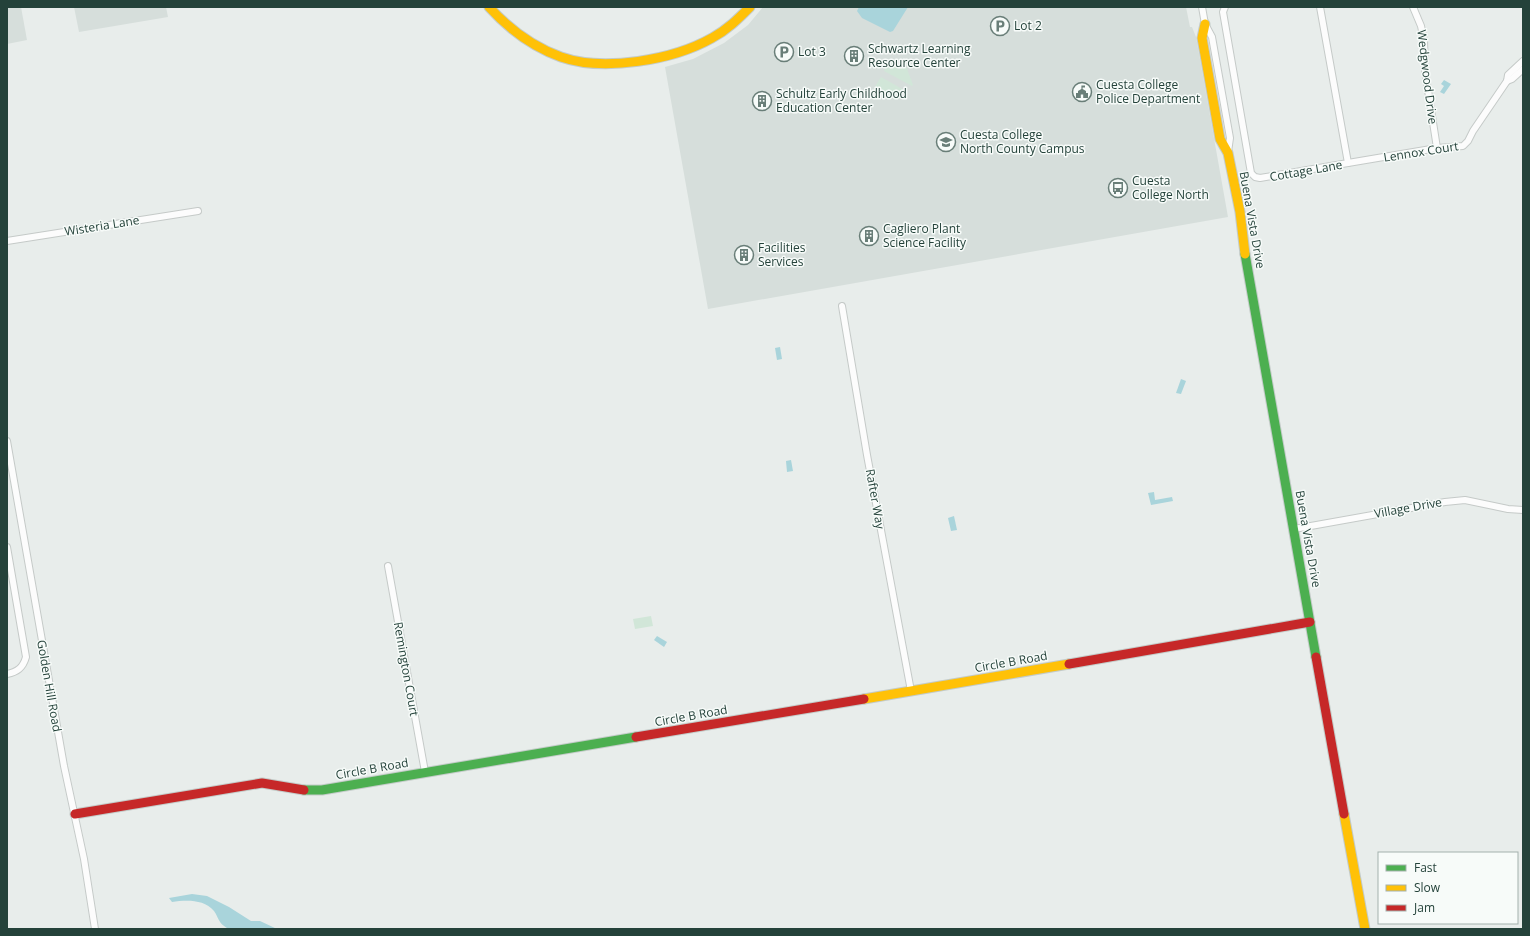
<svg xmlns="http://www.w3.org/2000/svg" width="1530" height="936" viewBox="0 0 1530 936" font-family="'Open Sans',sans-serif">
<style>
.built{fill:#d6dedb}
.green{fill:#d1e6d8}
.water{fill:#a9d4db}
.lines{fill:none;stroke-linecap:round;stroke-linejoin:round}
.street-casing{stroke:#c5cac8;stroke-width:8}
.fast-casing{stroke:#c3cbc8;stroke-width:11}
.slow-casing{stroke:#c3cbc8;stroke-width:11}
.jam-casing{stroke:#c3cbc8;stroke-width:11}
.street{stroke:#fcfcfc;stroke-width:6}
.fast{stroke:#4caf50;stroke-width:9}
.slow{stroke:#ffc107;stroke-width:9}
.jam{stroke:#c62828;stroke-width:9}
.labels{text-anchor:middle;stroke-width:3;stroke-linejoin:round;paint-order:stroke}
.poi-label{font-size:12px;fill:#24423a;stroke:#f7fbf9;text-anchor:start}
.street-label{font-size:12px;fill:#24423a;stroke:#f7fbf9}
</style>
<rect width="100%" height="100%" fill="#e8edeb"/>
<g class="built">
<polygon points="7,7 21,7 27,40 7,44"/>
<polygon points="74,7 166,7 168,17 79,32"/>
<polygon points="763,7 1186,7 1190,27 1192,27 1196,37 1228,217 708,309 665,67 693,59 724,43 748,25"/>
</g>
<g class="green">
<polygon points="890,60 903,67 906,66 913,85 912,86 884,71"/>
<polygon points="881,77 904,90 888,98 873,90"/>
<polygon points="651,616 653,626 635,629 633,619"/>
</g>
<g class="water">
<polygon points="859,7 908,7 893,31 890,32 862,18 857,11"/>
<polygon points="1444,80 1451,84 1444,94 1440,92 1444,86 1441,84"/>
<polygon points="780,347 782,359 777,360 775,348"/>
<polygon points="1181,379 1186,381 1181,394 1176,393"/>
<polygon points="791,460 793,471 787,472 786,461"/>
<polygon points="1154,492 1155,500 1172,497 1173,501 1151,505 1148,493"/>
<polygon points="954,516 957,530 951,531 948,518"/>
<polygon points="657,636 667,642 664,647 654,640"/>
<path d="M192 894 207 896 229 907 251 921H260L277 929C268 929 232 931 227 928 218 923 219 918 214 911 204 899 186 900 172 902L169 898Z"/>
</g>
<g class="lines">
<g class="street-casing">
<g id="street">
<polyline points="1202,7 1205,24 1212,37 1230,138 1228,152"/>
<polyline points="1225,7 1223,12 1251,173 1255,177 1260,178 1348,163 1320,7"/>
<polyline points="1413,7 1421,26 1424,40 1425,71 1437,148"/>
<polyline points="1507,81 1512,79 1523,69"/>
<polyline points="1348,163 1437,148 1463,146 1468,141 1473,131 1507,81 1508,75 1523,61"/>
<polyline points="7,241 198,211"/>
<polyline points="842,306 867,455 911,691"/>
<polyline points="7,441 64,766 84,859 95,929"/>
<polyline points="1294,529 1445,502 1465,500 1508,509 1523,510"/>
<path d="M7 547 26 657C23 668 17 672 7 674"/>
<polyline points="388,566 425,772"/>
</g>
</g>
<g class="fast-casing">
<g id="fast">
<polyline points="1245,254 1316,657"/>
<polyline points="304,790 322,790 636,737"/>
</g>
</g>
<g class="slow-casing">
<g id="slow">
<path d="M489 7C509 29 533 47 561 57 604 72 673 60 712 38 727 30 738 19 750 7"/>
<polyline points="1205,24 1202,38 1220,139 1228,153 1240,212 1245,254"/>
<polyline points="864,699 1069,664"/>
<polyline points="1344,814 1365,929"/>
</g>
</g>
<g class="jam-casing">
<g id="jam">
<polyline points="1316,657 1344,814"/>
<polyline points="1069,664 1310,622"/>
<polyline points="636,737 864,699"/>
<polyline points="75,814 262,783 304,790"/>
</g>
</g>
<use href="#street" class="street"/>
<use href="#fast" class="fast"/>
<use href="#slow" class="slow"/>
<use href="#jam" class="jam"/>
</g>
<defs>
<g id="parking-ring" transform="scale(1)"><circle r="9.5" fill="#f7fbf9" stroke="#697e78" stroke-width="1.5"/><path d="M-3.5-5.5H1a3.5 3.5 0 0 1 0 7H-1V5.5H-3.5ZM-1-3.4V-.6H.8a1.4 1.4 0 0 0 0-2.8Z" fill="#697e78"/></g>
<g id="building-ring" transform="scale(1)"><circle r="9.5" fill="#f7fbf9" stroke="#697e78" stroke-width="1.5"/><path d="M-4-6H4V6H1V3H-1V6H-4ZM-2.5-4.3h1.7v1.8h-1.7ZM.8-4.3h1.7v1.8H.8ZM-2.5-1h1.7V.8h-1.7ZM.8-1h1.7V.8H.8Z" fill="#697e78"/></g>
<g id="civic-ring" transform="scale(1)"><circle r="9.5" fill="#f7fbf9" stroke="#697e78" stroke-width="1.5"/><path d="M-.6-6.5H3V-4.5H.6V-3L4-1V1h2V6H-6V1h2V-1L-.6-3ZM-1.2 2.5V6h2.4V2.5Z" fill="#697e78"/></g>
<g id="university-ring" transform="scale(1)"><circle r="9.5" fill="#f7fbf9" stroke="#697e78" stroke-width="1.5"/><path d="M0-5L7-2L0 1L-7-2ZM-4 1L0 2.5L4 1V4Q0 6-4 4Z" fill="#697e78"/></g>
<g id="bus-ring" transform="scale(1)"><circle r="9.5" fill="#f7fbf9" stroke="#697e78" stroke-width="1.5"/><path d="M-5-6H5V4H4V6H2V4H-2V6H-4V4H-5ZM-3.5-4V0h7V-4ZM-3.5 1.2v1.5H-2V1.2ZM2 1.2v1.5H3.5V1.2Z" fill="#697e78"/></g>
</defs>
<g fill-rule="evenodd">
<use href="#parking-ring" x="1000" y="26"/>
<use href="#parking-ring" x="784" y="52"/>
<use href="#building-ring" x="854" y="56"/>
<use href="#civic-ring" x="1082" y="92"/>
<use href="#building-ring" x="762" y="101"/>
<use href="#university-ring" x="946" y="142"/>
<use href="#bus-ring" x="1118" y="188"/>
<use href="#building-ring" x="869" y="236"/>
<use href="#building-ring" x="744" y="255"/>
</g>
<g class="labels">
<g class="poi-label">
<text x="1014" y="30">Lot 2</text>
<text x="868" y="53">Schwartz Learning<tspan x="868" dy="14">Resource Center</tspan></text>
<text x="798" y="56">Lot 3</text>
<text x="1096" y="89">Cuesta College<tspan x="1096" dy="14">Police Department</tspan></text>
<text x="776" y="98">Schultz Early Childhood<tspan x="776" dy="14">Education Center</tspan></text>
<text x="960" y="139">Cuesta College<tspan x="960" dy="14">North County Campus</tspan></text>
<text x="1132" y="185">Cuesta<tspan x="1132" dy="14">College North</tspan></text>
<text x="883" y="233">Cagliero Plant<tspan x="883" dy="14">Science Facility</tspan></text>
<text x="758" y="252">Facilities<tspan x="758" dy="14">Services</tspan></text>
</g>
<g class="street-label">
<text transform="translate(1427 77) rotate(83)" y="4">Wedgwood Drive</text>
<text transform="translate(1421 152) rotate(-9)" y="4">Lennox Court</text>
<text transform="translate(1306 171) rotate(-10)" y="4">Cottage Lane</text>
<text transform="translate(1252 220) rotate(80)" y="4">Buena Vista Drive</text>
<text transform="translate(102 226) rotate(-9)" y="4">Wisteria Lane</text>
<text transform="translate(875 499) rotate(80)" y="4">Rafter Way</text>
<text transform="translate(1408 508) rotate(-10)" y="4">Village Drive</text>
<text transform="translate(1308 539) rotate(80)" y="4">Buena Vista Drive</text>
<text transform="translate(1011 662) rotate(-10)" y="4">Circle B Road</text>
<text transform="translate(406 669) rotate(80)" y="4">Remington Court</text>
<text transform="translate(49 686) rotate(80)" y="4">Golden Hill Road</text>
<text transform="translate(691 716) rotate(-10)" y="4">Circle B Road</text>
<text transform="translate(372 769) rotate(-10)" y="4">Circle B Road</text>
</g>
</g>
<rect width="1530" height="936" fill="none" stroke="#24423a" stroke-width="16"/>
<rect x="1378" y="852" width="140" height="72" fill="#f7fbf9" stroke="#a3b1ad"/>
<rect x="1386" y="865" width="20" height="6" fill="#4caf50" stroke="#a3b1ad"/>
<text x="1414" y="872" font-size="12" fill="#24423a">Fast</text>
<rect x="1386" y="885" width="20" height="6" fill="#ffc107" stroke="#a3b1ad"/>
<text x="1414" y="892" font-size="12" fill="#24423a">Slow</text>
<rect x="1386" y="905" width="20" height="6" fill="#c62828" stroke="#a3b1ad"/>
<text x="1414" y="912" font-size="12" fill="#24423a">Jam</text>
</svg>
